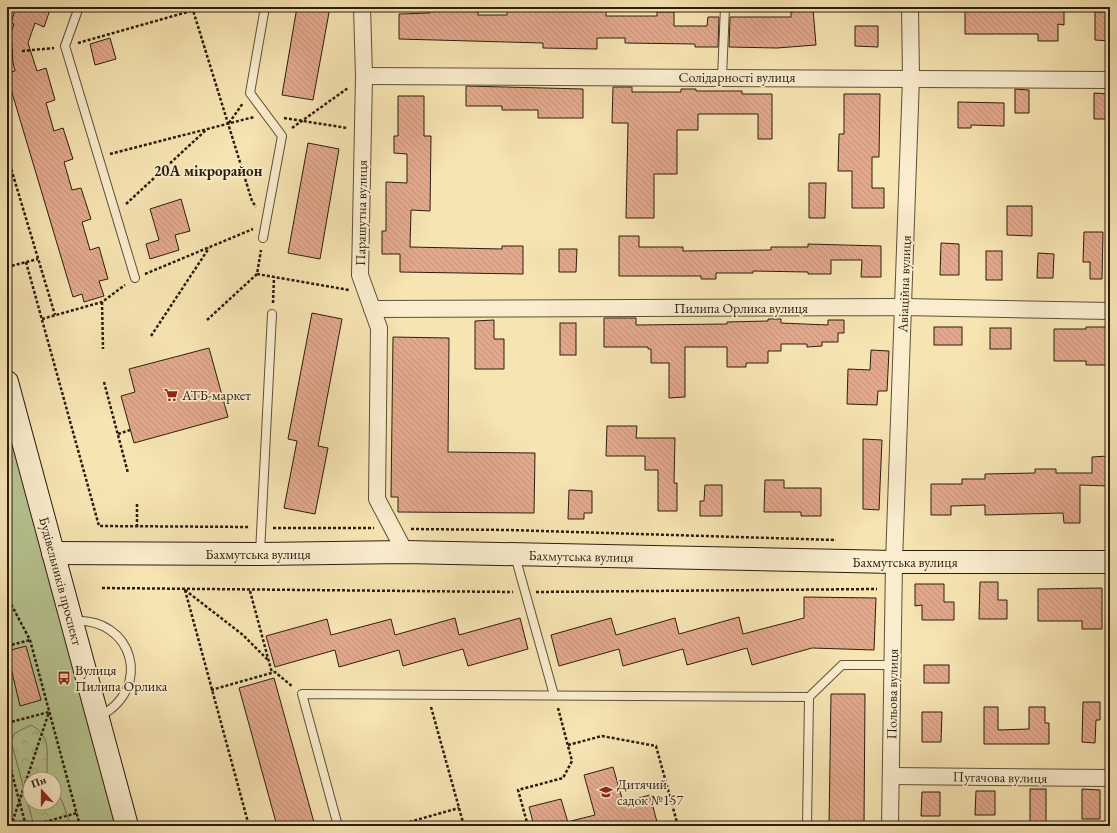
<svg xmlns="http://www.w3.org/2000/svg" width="1117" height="833" viewBox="0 0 1117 833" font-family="'EB Garamond',serif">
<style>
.green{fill:#b7c591;stroke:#717250;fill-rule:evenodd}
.forest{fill:url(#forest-crowns);stroke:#717250}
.building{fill:url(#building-back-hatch);stroke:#2b1e0e}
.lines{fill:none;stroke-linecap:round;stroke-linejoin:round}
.lane-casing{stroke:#5e5037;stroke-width:10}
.street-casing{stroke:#5e5037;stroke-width:18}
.secondary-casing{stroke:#2b1e0e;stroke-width:24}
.path{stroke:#2b1e0e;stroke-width:2.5;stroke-dasharray:3 2;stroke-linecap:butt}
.lane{stroke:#faedce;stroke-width:8}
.street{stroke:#faedce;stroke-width:16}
.secondary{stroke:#faedce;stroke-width:22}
.labels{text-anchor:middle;stroke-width:3.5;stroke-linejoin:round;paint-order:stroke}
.street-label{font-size:14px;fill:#2b1e0e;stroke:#faedce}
.poi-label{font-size:14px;fill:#2b1e0e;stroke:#faedce;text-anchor:start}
.neighbourhood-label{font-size:15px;font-weight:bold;fill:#2b1e0e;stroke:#faedce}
</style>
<defs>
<pattern id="forest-crowns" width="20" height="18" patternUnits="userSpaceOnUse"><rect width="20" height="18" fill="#b7c591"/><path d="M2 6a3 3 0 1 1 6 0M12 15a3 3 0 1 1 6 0" fill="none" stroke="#9ea97c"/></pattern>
<pattern id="building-back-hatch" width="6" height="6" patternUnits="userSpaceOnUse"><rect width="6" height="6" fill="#e4a98c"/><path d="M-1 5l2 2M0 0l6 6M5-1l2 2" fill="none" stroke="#c49178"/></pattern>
</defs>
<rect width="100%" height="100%" fill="#f7e4b3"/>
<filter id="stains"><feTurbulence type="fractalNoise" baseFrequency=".005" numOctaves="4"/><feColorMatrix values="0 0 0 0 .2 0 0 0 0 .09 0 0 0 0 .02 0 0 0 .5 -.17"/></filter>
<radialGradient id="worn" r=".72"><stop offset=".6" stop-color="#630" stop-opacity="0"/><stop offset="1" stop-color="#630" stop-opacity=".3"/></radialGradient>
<path class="green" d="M13 440 118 826H7V442ZM30 779H54V803H30Z"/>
<path class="forest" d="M31 725C55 738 44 756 48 779H30V803H54V790L62 801 71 826H34L11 741 15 733Z"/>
<g class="building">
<polygon points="16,7 51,7 44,27 35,23 28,43 37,71 46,68 55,100 46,103 54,131 63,128 73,159 64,162 72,190 81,188 91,219 82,222 90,250 99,247 108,279 99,281 104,296 84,302 82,294 73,297 7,76 7,73 15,71 13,63 11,32 14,24 11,23"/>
<polygon points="297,7 330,7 313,100 282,95"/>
<polygon points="507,7 606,9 606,16 657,16 657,12 674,12 674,26 707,26 708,17 719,17 718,47 695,47 695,44 625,43 625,38 597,38 597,49 543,48 543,43 399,39 399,14 430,13 430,10 478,10 478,15 507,15"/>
<polygon points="965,7 1064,7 1064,25 1058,24 1058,41 1038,41 1038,34 965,34"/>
<polygon points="813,9 816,45 777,48 729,47 730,17 791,17 791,12"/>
<polygon points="1095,12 1110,12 1110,41 1095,40"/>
<polygon points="855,26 878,26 878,47 855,46"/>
<polygon points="110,38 116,59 95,65 90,44"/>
<polygon points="466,86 583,89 583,118 538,118 538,110 502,110 502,106 466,106"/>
<polygon points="613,87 632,87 632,92 681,92 681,89 696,89 696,91 742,91 742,94 772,94 772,139 758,139 758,114 698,114 698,130 677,130 677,174 654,174 654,218 626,218 628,123 612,123"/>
<polygon points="1015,89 1029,90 1029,113 1015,113"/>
<polygon points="1094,93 1110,94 1110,119 1094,119"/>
<polygon points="844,94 880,94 879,157 872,157 872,188 884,188 884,208 852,208 852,171 838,171 839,134 844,134"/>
<polygon points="398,96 424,96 424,136 431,136 430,211 411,210 410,247 502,249 502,246 523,246 523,274 400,272 400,254 382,254 382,231 386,231 386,182 407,183 407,154 394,153 394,136 398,136"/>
<polygon points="958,102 1004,103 1004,126 971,125 971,128 958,128"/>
<polygon points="308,143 339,149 320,259 288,253"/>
<polygon points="809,183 826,183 825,218 809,218"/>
<polygon points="181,199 190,231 175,235 179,250 150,259 146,244 159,240 150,209"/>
<polygon points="1007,206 1032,206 1032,236 1007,235"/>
<polygon points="1084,232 1103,232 1102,279 1090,279 1090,262 1083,262"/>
<polygon points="619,236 639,236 639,247 683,247 683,251 771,250 771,247 808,247 808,244 881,246 881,277 861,277 862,260 831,260 831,274 808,274 808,272 753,271 753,273 716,273 716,279 701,279 701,276 619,276"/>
<polygon points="941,243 959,244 959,275 940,275"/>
<polygon points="559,249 577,249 576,272 559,272"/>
<rect x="986" y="251" width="16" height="29"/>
<polygon points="1038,253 1054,254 1053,278 1037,278"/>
<polygon points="312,313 342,319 318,446 328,448 315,514 284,508 297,441 288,439"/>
<polygon points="604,318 636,318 636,325 727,324 727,322 768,321 768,319 781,319 781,323 828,325 828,320 844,320 844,333 838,333 838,342 822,342 822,346 807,347 807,344 781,344 781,351 768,351 768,363 746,363 746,367 727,367 727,347 685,347 685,397 669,398 669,363 651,363 651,349 648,349 648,347 604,347"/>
<polygon points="494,320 494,339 504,339 504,369 475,369 475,321"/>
<rect x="560" y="323" width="16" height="32"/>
<rect x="934" y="327" width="28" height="18"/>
<polygon points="1086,327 1108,327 1108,365 1086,365 1086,361 1054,361 1054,329 1086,329"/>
<rect x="990" y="328" width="21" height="21"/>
<polygon points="393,337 449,338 448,452 535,453 534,513 398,512 398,497 391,497"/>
<polygon points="209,348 228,417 134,443 121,396 135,392 129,369"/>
<polygon points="871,350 889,351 887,391 878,391 877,405 847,404 848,369 870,370"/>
<polygon points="607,426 637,426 636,438 675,438 674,483 677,483 677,511 658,511 658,470 645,470 645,456 606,456"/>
<polygon points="863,439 882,440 879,510 863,509"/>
<polygon points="1108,456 1108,486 1080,485 1080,523 1064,523 1063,513 985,515 985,505 951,506 951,515 931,515 931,484 962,484 962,479 985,479 985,474 1035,473 1035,469 1056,469 1056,473 1092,473 1092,457"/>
<polygon points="765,480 784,480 784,488 821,488 821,516 801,516 801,512 764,512"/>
<polygon points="705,485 722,485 722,516 700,516 700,501 704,501"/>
<polygon points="569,490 592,491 592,513 584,513 584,519 568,519"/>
<polygon points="980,582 998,582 998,600 1007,600 1007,619 979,619"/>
<polygon points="915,584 944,584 944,602 954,602 954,620 922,620 922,605 915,606"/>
<polygon points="1102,588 1102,629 1082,629 1082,621 1038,621 1038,589"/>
<polygon points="804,597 876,598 874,650 812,648 752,665 747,648 687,665 683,649 623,666 619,649 559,666 551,635 611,618 616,635 675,618 679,634 739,617 743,634 804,618"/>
<polygon points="455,618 459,635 520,618 528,649 468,666 463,649 403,666 399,650 339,667 335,650 275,667 266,636 327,619 331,635 391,619 395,635"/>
<polygon points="26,646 41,700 20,706 7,651"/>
<rect x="924" y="665" width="25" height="18"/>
<polygon points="274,678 282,707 315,826 277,826 239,688"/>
<polygon points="831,694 865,694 864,826 829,826"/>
<polygon points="1083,702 1100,702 1100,720 1096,720 1095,743 1082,742"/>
<polygon points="984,707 998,707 998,730 1029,729 1029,707 1045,707 1045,723 1049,723 1049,744 984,744"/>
<polygon points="922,712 942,712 941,742 922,742"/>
<polygon points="613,767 623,802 650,795 658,826 572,826 571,821 595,815 584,775"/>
<rect x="1030" y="789" width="16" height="37"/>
<polygon points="1082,789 1100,790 1100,819 1082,819"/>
<polygon points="976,791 995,791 995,815 975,815"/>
<polygon points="922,792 940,792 940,816 921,816"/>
<polygon points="561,799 569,826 534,826 529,807"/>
</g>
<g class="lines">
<g class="lane-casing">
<g id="lane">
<polyline points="79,7 65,46 135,278"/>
<polyline points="722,77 725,7"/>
<polyline points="263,238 282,136 250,93 265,7"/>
<polyline points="260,553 272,314"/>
<polyline points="515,556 554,695"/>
<path d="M72 621C134 616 154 690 98 717"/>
<polyline points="338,826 302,694 809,697 842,665 892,665"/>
<polyline points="807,826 809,697"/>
</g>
</g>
<g class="street-casing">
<g id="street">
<polyline points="362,7 364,76 360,275 379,328 377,499 405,552"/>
<polyline points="364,76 1110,80"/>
<polyline points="372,309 903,307 1110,311"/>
<polyline points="891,776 1110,778"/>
<polyline points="890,826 894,562 911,78 910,7"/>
</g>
</g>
<g class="secondary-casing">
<g id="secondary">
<polyline points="7,382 127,826"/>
<polyline points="53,553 260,554 405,552 894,562 1110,562"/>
</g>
</g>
<g class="path">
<polyline points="192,7 252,201 256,207"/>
<polyline points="78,43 205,7"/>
<polyline points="22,51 54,48"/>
<polyline points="7,53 13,52"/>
<polyline points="284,118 347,128"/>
<polyline points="229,123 243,103"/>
<polyline points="292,128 348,88"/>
<polyline points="110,154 254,117"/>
<polyline points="7,155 55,315"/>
<polyline points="126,204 206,130"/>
<polyline points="26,262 99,526 250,527"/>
<polyline points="7,267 38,259"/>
<polyline points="145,274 253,229"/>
<polyline points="257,274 349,290"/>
<polyline points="102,302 103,349"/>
<polyline points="273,303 274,277"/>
<polyline points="42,319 102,302 125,285"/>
<polyline points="207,320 257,274 261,250"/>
<polyline points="151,336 209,248"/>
<polyline points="104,382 128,473"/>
<polyline points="118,434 130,430"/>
<polyline points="137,527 137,504"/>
<polyline points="273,528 374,528"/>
<polyline points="411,529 509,530 836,540"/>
<polyline points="102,588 513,592"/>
<polyline points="7,590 11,604 30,640 80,826"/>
<polyline points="185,590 249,826"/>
<polyline points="185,590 243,635 268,660"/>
<polyline points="250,591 272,673"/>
<polyline points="536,592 877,589"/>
<polyline points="7,646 30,640"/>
<polyline points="211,690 275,672 293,687"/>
<polyline points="431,707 464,826"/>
<polyline points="7,723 49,712"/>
<polyline points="568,745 602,736 656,746 678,826"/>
<polyline points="7,755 26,826"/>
<polyline points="7,824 8,826"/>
<polyline points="11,826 49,712"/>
<polyline points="30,826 77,813"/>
<polyline points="395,826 459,808"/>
<polyline points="528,826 518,790 563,778 572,761 558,708"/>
</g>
<use href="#lane" class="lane"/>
<use href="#street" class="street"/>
<use href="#secondary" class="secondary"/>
</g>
<defs>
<g id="supermarket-bare" transform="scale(1.08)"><path d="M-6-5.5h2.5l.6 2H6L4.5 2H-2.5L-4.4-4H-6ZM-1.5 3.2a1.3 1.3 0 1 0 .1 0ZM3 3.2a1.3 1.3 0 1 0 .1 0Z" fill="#8f2418" stroke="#faedce" stroke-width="2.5" paint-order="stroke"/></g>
<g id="bus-bare" transform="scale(1.08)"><path d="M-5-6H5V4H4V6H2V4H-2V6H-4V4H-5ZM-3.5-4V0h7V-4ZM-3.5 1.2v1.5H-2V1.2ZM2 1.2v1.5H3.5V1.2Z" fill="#8f2418" stroke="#faedce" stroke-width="2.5" paint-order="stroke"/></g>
<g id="school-bare" transform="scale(1.08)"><path d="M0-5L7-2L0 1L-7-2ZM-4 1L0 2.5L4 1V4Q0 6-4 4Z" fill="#8f2418" stroke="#faedce" stroke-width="2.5" paint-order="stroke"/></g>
</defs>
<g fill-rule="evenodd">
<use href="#supermarket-bare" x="171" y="395"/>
<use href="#bus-bare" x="64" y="678"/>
<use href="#school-bare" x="606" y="792"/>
</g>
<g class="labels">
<g class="street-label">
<text x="737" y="82">Солідарності вулиця</text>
<text transform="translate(361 213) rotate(-89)" y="5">Парашутна вулиця</text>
<text transform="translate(904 284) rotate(-88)" y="5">Авіаційна вулиця</text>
<text x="741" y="313">Пилипа Орлика вулиця</text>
<text x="258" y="559">Бахмутська вулиця</text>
<text transform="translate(581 556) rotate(1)" y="5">Бахмутська вулиця</text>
<text x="905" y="567">Бахмутська вулиця</text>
<text transform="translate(61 581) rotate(75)" y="5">Будівельників проспект</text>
<text transform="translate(892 694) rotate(-89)" y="5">Польова вулиця</text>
<text transform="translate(1000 777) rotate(1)" y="5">Пугачова вулиця</text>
</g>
<g class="poi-label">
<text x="182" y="400">АТБ-маркет</text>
<text x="75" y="675">Вулиця<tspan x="75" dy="16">Пилипа Орлика</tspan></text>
<text x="617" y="789">Дитячий<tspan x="617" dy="16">садок №157</tspan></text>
</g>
<g class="neighbourhood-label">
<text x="208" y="176">20А мікрорайон</text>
</g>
</g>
<rect width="1117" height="833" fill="none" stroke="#f7e4b3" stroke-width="24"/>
<rect x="8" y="8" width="1101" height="817" fill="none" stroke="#2b1e0e" stroke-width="2"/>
<rect x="12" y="12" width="1093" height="809" fill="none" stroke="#2b1e0e"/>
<g transform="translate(42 791) rotate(339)"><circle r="19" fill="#faedce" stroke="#a79a81"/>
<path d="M0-3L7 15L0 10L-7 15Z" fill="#8f2418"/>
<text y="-6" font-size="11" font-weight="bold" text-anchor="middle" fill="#2b1e0e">Пн</text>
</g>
<rect width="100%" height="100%" filter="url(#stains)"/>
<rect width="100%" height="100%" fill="url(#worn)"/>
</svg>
